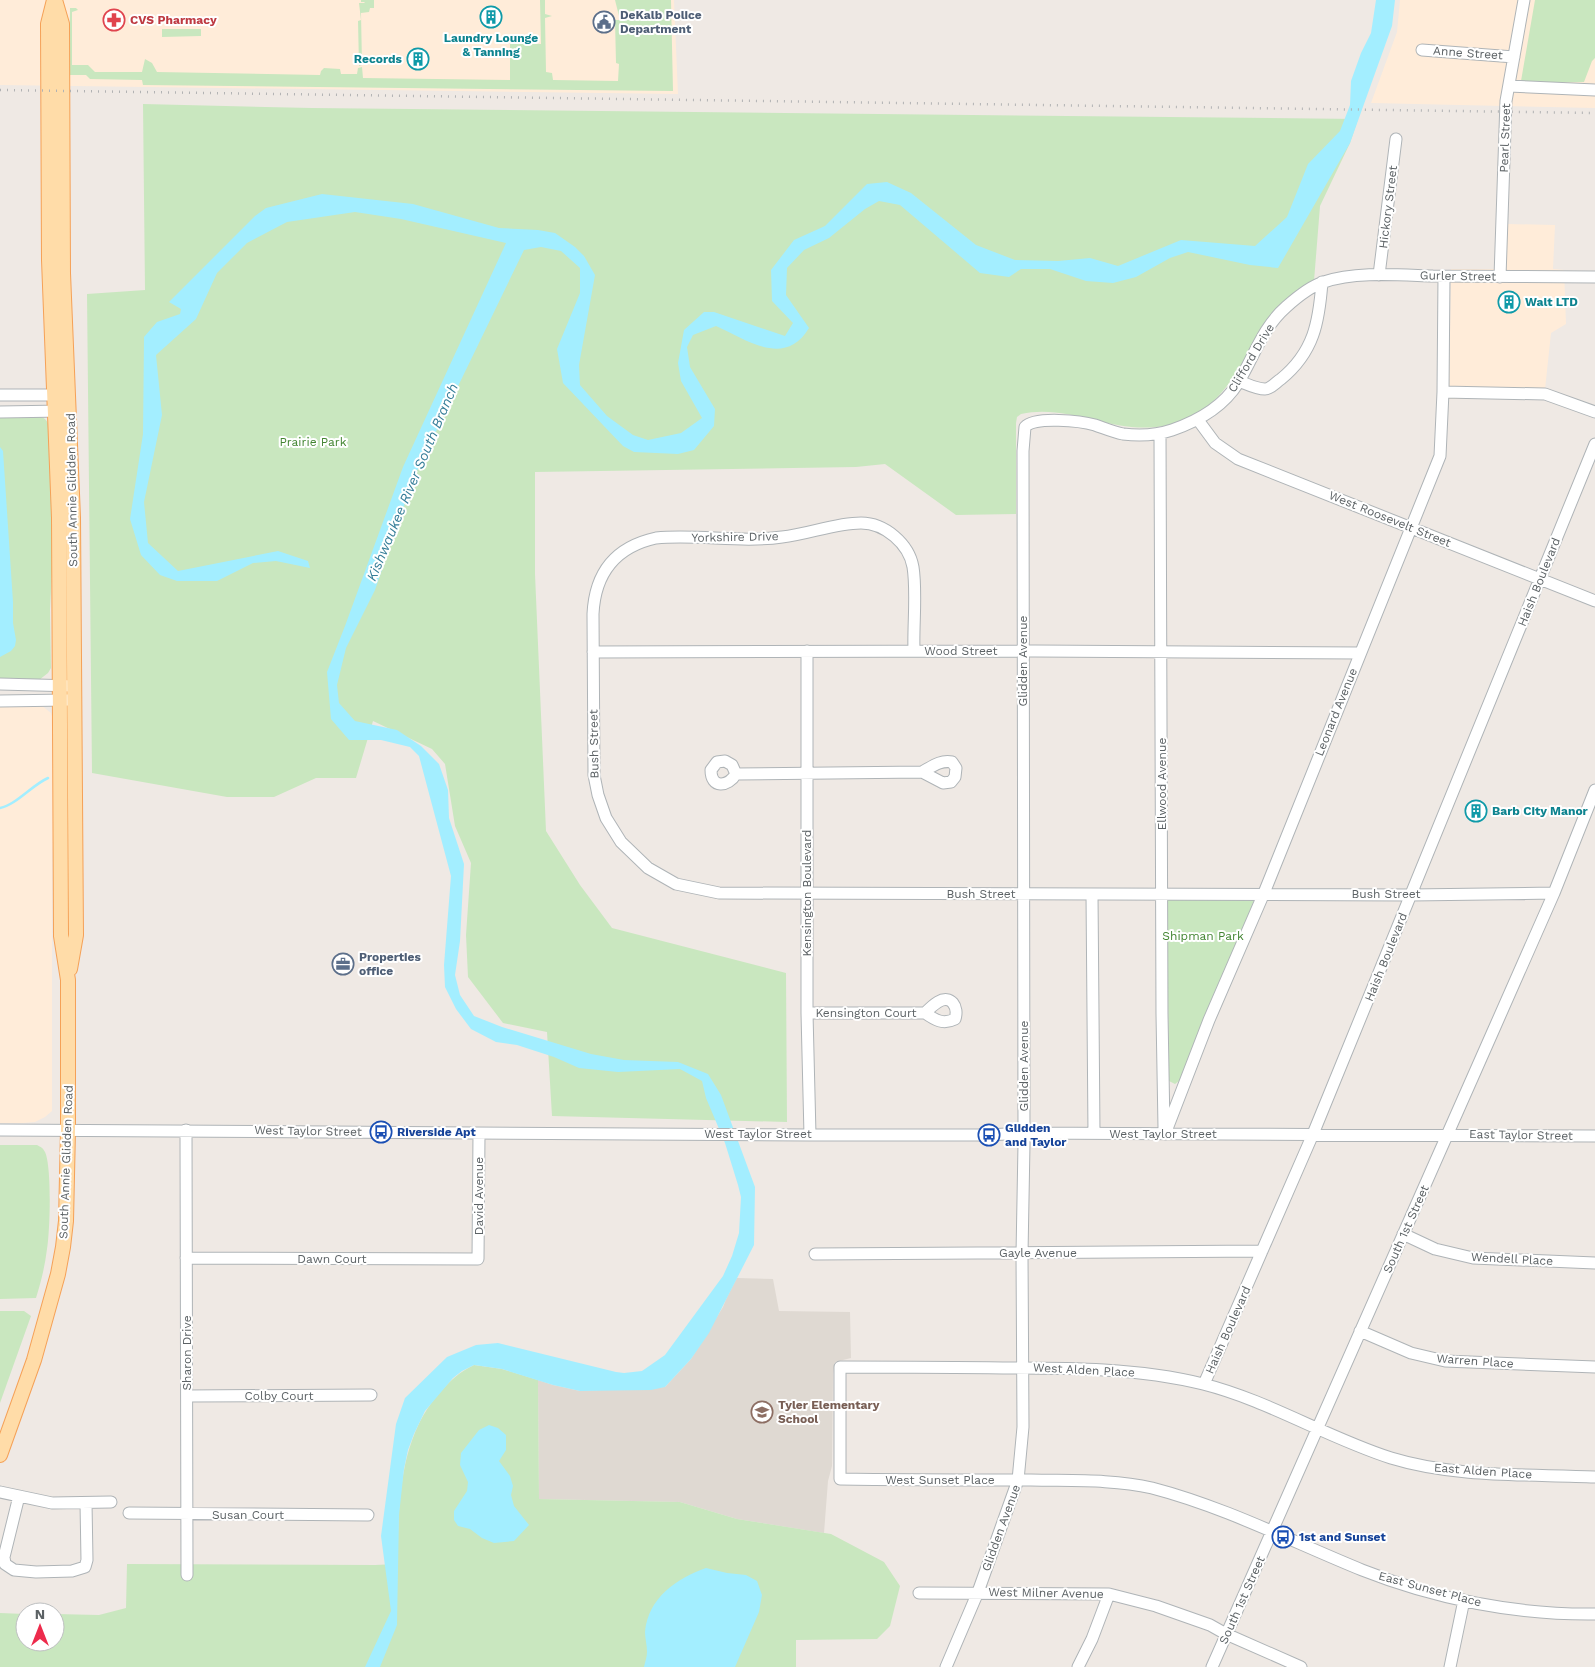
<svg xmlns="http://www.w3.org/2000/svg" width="1595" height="1667" font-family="'Work Sans',sans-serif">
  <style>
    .commercial { fill: #ffecd9 }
    .education { fill: #dfd9d2 }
    .green { fill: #c9e7bf }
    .water { fill: #a3eeff }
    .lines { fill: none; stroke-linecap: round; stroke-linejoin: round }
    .stream { stroke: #a3eeff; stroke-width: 2.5 }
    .minor-casing { stroke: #afb4b7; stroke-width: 13 }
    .major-casing { stroke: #f5a157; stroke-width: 16 }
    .minor { stroke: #fff; stroke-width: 11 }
    .major { stroke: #ffdca8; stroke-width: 14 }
    .rail { stroke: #b1b2b3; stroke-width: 2.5; stroke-dasharray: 1 6; stroke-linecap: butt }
    .labels { text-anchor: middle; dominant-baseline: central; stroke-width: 4; stroke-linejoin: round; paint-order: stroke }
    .service-label { font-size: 12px; font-weight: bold; fill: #4e5e75; stroke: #fff; text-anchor: start }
    .health-label { font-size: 12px; font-weight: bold; fill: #be3a42; stroke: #fff; text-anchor: start }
    .culture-label { font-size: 12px; font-weight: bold; fill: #0d838f; stroke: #fff; text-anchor: start }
    .street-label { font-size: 12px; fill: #5c6265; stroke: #fff }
    .park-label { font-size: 12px; fill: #438532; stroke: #fff }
    .transit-label { font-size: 12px; font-weight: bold; fill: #164399; stroke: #fff; text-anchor: start }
    .education-label { font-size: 12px; font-weight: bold; fill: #785e54; stroke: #fff; text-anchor: start }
    .water-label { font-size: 14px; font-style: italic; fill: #367e99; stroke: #fff }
  </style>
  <rect width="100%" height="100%" fill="#efe9e4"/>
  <!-- commercial -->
  <path class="commercial" d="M0,0H674L678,94L0,85Z
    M1400,0H1595V108L1371,103L1397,32Z
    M1507,224L1555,225L1553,269L1564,270L1566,324L1551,333L1544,399H1449L1451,269H1506Z
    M0,704L41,705L51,713L55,727L56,760L52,863V1111L45,1117L35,1122L23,1123H0Z"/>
  <!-- education -->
  <path class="education" d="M737,1278L773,1279L779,1311L850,1312L851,1358L835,1362L833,1374L832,1466L828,1481L824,1533L737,1519L680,1502L539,1499L538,1380L553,1385L580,1391L665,1387L691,1359L723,1307L727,1297Z"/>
  <!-- green -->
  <path class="green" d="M361,0H374V8H370L369,12L361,13L362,65L359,66L358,21L361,20L359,3H364L365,2H361Z
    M540,0H545V14L552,16L545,18L546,72L552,73L553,80L618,81L619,64L616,63L615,20H620L615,0H671L673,91L143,85L142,80L90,79L86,75H69L70,8H76L78,10L72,12V65H88L95,72H142L145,59L152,63L157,72L320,75L321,71L324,68L340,69L341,74H357L358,68L362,67L363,78L510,80V44H541Z
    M1535,0H1595V58L1592,61L1584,82L1526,83L1521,81Z
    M162,29H201V36L162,37Z
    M143,104L312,108L1358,119L1350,143L1320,206L1314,281C1298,290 1284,299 1272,313C1264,323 1259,335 1252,346C1231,384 1210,418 1163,426C1114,435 1069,403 1021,414L1017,417L1016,423V514L956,515L885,464L856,467L535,472V574L546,831L580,885L612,928L786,973L787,1122L552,1116L547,1032L503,1023L468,977L466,935L471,863L455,826L445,764L432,749L373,721L356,778H316L274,797H227L92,773L87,294L145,290Z
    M0,416C10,416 39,413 45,419C50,424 50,433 52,439L53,549L50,610L51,668L48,673L39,680L0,681Z
    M1255,898L1183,1078L1175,1084L1169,1081L1167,899Z
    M0,1145H37C41,1147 43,1148 45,1152C52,1167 50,1231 47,1249C45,1266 41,1282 36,1298L0,1299Z
    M0,1311H24L31,1316L0,1403Z
    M474,1365L502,1369L538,1380L539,1499L680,1502L737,1519L831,1534L884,1562L900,1586L890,1626L877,1639L796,1640V1667H0V1613L25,1614V1642H55V1614L99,1615L126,1608L127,1564L375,1565L397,1564C399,1504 398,1441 439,1393C450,1381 459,1372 474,1365Z"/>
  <!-- water -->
  <path class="water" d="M1376,0H1395L1392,26L1350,143L1278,268L1250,265L1188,252L1170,258L1136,277L1113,283L1086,281L1050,269H1021L1009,277L980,273L900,205L879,201L865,209L829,238L804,250L787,268L786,295L809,328C785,368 747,340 716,326L693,335L687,347L690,367L715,409L714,426L694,450L678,454L634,452L623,446L563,383L557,349L580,293V268L561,251L541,247L524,250L414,477L375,590L346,648L337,685L339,703L355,721L397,730L421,746L439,764L448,790L449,818L464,864L460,941L455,975L460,995L474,1016L502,1027L591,1054L624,1060L678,1062L708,1074L721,1095L755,1187L754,1245L709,1333L691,1359L665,1387L651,1390L580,1391L553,1385L502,1369L474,1365L462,1371L453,1378L425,1411L414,1434L408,1450L404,1469L399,1515L397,1625L380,1667H365L391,1611L381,1536L396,1424L405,1398L447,1357L476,1345L498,1343L616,1372L624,1373L642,1371L665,1355L723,1276L732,1256L739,1233L741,1197L738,1185L725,1143L706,1098L702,1081L680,1069L618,1072L579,1068L554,1057L517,1045L496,1042L471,1029L456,1009L445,987L444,965L451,876L419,756L410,747L381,740H349L331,719L327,672L345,626L403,467L506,243L401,219L355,212L287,222L247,243L217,273L196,319L156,355L162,415L144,502L148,543L178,571L278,551L308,561L310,568L276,561L253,563L217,581H177L160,575L141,555L130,519L143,434L144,337L157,322L180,314L181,309L169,302L255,216L266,208L322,194L413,204L499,228L538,230L555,233L575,247L584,256L595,275L579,365L580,385L607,416L633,435L648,440L681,433L702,418L681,381L678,363L684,330L704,312H714L785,336L793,323L772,301L771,270L794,240L825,226L867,184L887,182L911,193L976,245L1015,260L1058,261L1090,258L1118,266L1181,240L1255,246L1287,217L1308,164L1340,131L1350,105L1351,81L1361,53L1371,33Z
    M0,447L3,451L13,602V623L16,640L15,646L11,651L0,657Z
    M489,1425L498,1428L506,1435V1450L499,1461L510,1476L513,1486L511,1495L514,1506L529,1525L514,1541L494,1543L482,1538L470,1529L458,1526L454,1520V1511L467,1491L468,1482L460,1465L461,1453L479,1430Z
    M706,1568L727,1573L746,1575L757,1581L762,1595L759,1612L735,1667H644C645,1662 647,1657 647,1652C647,1645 645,1638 645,1632C648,1598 677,1578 706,1568Z"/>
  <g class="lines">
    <!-- stream -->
    <path class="stream" d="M0,808C16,805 32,785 48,778"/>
    <!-- minor casing -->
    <g class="minor-casing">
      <path id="minor" d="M1422,50L1514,57
        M1509,86L1595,90
        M1379,275L1396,139
        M1500,277L1506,101L1524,0
        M1239,381C1247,384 1256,389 1265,389C1271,389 1276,382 1281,379C1314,352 1319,322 1322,282
        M1443,392L1545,394L1595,412
        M0,395H61
        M0,412L63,411
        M1198,420L1215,443L1238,459L1595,601
        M1160,433L1162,1014L1164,1128
        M807,651V1013L810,1135
        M914,651C913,625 917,592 913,567C909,544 885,523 861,523C835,523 809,534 782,537C741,543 698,534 656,538C615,547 595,573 593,614L594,775L598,795L606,818L621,842L648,868L676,884L719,893L1411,895L1554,893
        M593,652L1035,651L1360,653
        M0,684L74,686
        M0,701L68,700
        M736,774C728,787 711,789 711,770L717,762L725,761L732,765L736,774L922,772L943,783L951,782L955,777L956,768L952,762C940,760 933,766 922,772
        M1092,894L1094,1133
        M807,1013H925C935,1020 943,1025 955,1019C959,1007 951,994 938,1002C933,1005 929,1009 925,1013
        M0,1130L810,1135H989L1024,1133L1595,1136
        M186,1130L187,1575
        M1165,1134L1209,1020L1264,893L1440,456L1443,392L1444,276
        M1403,1234L1435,1249L1473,1258L1595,1263
        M815,1254L1262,1251
        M186,1258L478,1259L479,1134
        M1360,1331L1411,1353L1445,1361L1595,1367
        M1204,1384L1313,1134L1595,444
        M187,1396L371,1395
        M1595,1477C1528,1474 1456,1478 1391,1458C1328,1438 1267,1400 1203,1384C1138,1368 1070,1368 1003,1368C949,1367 894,1367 840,1367V1479C904,1480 967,1480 1031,1480C1071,1481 1113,1479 1152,1488C1225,1507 1293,1542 1362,1570C1435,1599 1517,1615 1595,1614
        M0,1492L52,1503L111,1502
        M19,1496L4,1557L5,1564L14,1570L36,1572L72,1571L85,1567L87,1560L86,1503
        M129,1513L368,1515
        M919,1593L1109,1594L1156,1606L1210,1625L1226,1634L1301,1667
        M946,1667L978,1592L1018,1480L1023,1427L1022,1254L1024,1144L1023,451L1025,427C1035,416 1081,421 1095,425C1104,428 1113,432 1123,434C1139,436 1157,435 1172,430C1198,421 1223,407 1238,383C1254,357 1262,328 1286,307C1296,298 1311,286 1324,282C1355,271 1400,275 1433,276C1487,276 1541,277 1595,277
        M1078,1667L1092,1639L1109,1594
        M1212,1667L1494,1029L1554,893L1595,790
        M1450,1667L1464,1600"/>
    </g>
    <!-- major casing -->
    <g class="major-casing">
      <path id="major" d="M55,0L62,24L63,273L73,518L76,935L70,969
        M0,1455L34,1360L58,1274L63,1247L66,1221L68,1130V980L61,936L59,518L49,260L48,24L54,0"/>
    </g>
    <!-- minor -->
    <use href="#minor" class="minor"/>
    <!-- major -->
    <use href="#major" class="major"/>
    <!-- rail -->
    <path class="rail" d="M0,90L1595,113"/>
  </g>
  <!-- icons -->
  <defs>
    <g id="building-ring" transform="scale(1.125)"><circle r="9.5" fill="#fff" stroke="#0f9aa8" stroke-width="1.5"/><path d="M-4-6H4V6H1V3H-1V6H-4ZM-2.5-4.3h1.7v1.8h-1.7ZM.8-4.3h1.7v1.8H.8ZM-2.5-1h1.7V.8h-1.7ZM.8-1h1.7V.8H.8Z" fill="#0f9aa8"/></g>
    <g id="pharmacy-ring" transform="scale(1.125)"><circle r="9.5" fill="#fff" stroke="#e0444e" stroke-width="1.5"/><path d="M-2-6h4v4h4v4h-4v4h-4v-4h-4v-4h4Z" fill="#e0444e"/></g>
    <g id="civic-ring" transform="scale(1.125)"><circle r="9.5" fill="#fff" stroke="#5c6f8a" stroke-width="1.5"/><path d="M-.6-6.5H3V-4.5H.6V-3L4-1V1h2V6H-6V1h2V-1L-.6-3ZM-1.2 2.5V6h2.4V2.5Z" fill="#5c6f8a"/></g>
    <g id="office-ring" transform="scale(1.125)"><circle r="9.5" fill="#fff" stroke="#5c6f8a" stroke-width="1.5"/><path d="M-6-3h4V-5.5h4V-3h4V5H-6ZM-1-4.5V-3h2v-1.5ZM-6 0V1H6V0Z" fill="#5c6f8a"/></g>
    <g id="bus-ring" transform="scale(1.125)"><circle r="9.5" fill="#fff" stroke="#1a4fb4" stroke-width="1.5"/><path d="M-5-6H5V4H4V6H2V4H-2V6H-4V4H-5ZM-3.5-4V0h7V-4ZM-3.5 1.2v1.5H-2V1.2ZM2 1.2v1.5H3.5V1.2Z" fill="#1a4fb4"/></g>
    <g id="school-ring" transform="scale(1.125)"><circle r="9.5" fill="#fff" stroke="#8d6e63" stroke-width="1.5"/><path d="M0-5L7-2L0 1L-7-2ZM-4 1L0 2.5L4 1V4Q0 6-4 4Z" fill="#8d6e63"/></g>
  </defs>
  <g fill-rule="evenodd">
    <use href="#building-ring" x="491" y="17"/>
    <use href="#pharmacy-ring" x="114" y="20"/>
    <use href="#civic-ring" x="604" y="22"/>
    <use href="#building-ring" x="418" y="59"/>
    <use href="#building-ring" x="1509" y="302"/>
    <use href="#building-ring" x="1476" y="811"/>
    <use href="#office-ring" x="343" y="964"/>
    <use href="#bus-ring" x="381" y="1132"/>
    <use href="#bus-ring" x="989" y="1135"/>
    <use href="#school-ring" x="762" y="1412"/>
    <use href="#bus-ring" x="1283" y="1537"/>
  </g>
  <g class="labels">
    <!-- service labels -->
    <g class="service-label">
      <text x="620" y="15">DeKalb Police<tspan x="620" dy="14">Department</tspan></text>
      <text x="359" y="957">Properties<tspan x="359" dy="14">office</tspan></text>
    </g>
    <!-- health labels -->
    <g class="health-label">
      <text x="130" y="20">CVS Pharmacy</text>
    </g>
    <!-- culture labels -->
    <g class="culture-label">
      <text x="491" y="38" text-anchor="middle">Laundry Lounge<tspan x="491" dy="14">&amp; Tanning</tspan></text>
      <text x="402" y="59" text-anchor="end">Records</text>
      <text x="1525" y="302">Walt LTD</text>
      <text x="1492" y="811">Barb City Manor</text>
    </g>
    <!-- street labels -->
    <g class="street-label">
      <text transform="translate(1468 53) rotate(4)">Anne Street</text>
      <text transform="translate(1505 138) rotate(-88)">Pearl Street</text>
      <text transform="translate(1388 207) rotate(-83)">Hickory Street</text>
      <text transform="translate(1458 276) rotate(1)">Gurler Street</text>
      <text transform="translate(1251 358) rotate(-59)">Clifford Drive</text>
      <text transform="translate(72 490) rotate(-91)">South Annie Glidden Road</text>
      <text transform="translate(1390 519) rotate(22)">West Roosevelt Street</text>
      <text transform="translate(735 537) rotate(-1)">Yorkshire Drive</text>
      <text transform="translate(1539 582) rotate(-68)">Haish Boulevard</text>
      <text x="961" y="651">Wood Street</text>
      <text transform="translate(1023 661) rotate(-90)">Glidden Avenue</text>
      <text transform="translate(1336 712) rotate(-68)">Leonard Avenue</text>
      <text transform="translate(594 744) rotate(-91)">Bush Street</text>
      <text transform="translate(1162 784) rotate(-90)">Ellwood Avenue</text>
      <text transform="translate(807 893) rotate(-90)">Kensington Boulevard</text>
      <text x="981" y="894">Bush Street</text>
      <text x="1386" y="894">Bush Street</text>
      <text transform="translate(1386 957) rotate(-68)">Haish Boulevard</text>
      <text x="866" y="1013">Kensington Court</text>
      <text transform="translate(1024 1066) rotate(-90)">Glidden Avenue</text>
      <text transform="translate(308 1131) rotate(1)">West Taylor Street</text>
      <text x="758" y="1134">West Taylor Street</text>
      <text x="1163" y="1134">West Taylor Street</text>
      <text transform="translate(1521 1135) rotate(1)">East Taylor Street</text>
      <text transform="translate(66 1162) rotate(-88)">South Annie Glidden Road</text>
      <text transform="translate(479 1196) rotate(-90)">David Avenue</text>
      <text transform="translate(1406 1229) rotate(-66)">South 1st Street</text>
      <text x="1038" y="1253">Gayle Avenue</text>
      <text x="332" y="1259">Dawn Court</text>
      <text transform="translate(1512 1259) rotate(3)">Wendell Place</text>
      <text transform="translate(1228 1330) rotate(-66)">Haish Boulevard</text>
      <text transform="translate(187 1353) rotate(-90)">Sharon Drive</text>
      <text transform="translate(1475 1361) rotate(4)">Warren Place</text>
      <text transform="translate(1084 1370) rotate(3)">West Alden Place</text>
      <text x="279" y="1396">Colby Court</text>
      <text transform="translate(1483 1471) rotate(4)">East Alden Place</text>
      <text x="940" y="1480">West Sunset Place</text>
      <text x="248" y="1515">Susan Court</text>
      <text transform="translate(1001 1528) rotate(-70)">Glidden Avenue</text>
      <text transform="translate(1430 1589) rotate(15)">East Sunset Place</text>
      <text transform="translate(1046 1593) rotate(1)">West Milner Avenue</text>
      <text transform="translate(1242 1600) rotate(-66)">South 1st Street</text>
    </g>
    <!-- park labels -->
    <g class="park-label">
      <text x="313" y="442">Prairie Park</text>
      <text x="1203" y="936">Shipman Park</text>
    </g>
    <!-- transit labels -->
    <g class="transit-label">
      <text x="1005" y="1128">Glidden<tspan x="1005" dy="14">and Taylor</tspan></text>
      <text x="397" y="1132">Riverside Apt</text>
      <text x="1299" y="1537">1st and Sunset</text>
    </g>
    <!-- education labels -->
    <g class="education-label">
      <text x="778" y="1405">Tyler Elementary<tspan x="778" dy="14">School</tspan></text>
    </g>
    <!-- water labels -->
    <g class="water-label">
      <text transform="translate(412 482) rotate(-67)">Kishwaukee River South Branch</text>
    </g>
  </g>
  <!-- north arrow -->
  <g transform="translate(40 1627)"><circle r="24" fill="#ffffff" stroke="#bec0c1"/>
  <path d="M0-4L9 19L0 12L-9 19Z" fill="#ed2b4c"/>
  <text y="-8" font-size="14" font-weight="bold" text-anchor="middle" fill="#5c6265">N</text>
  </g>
</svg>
